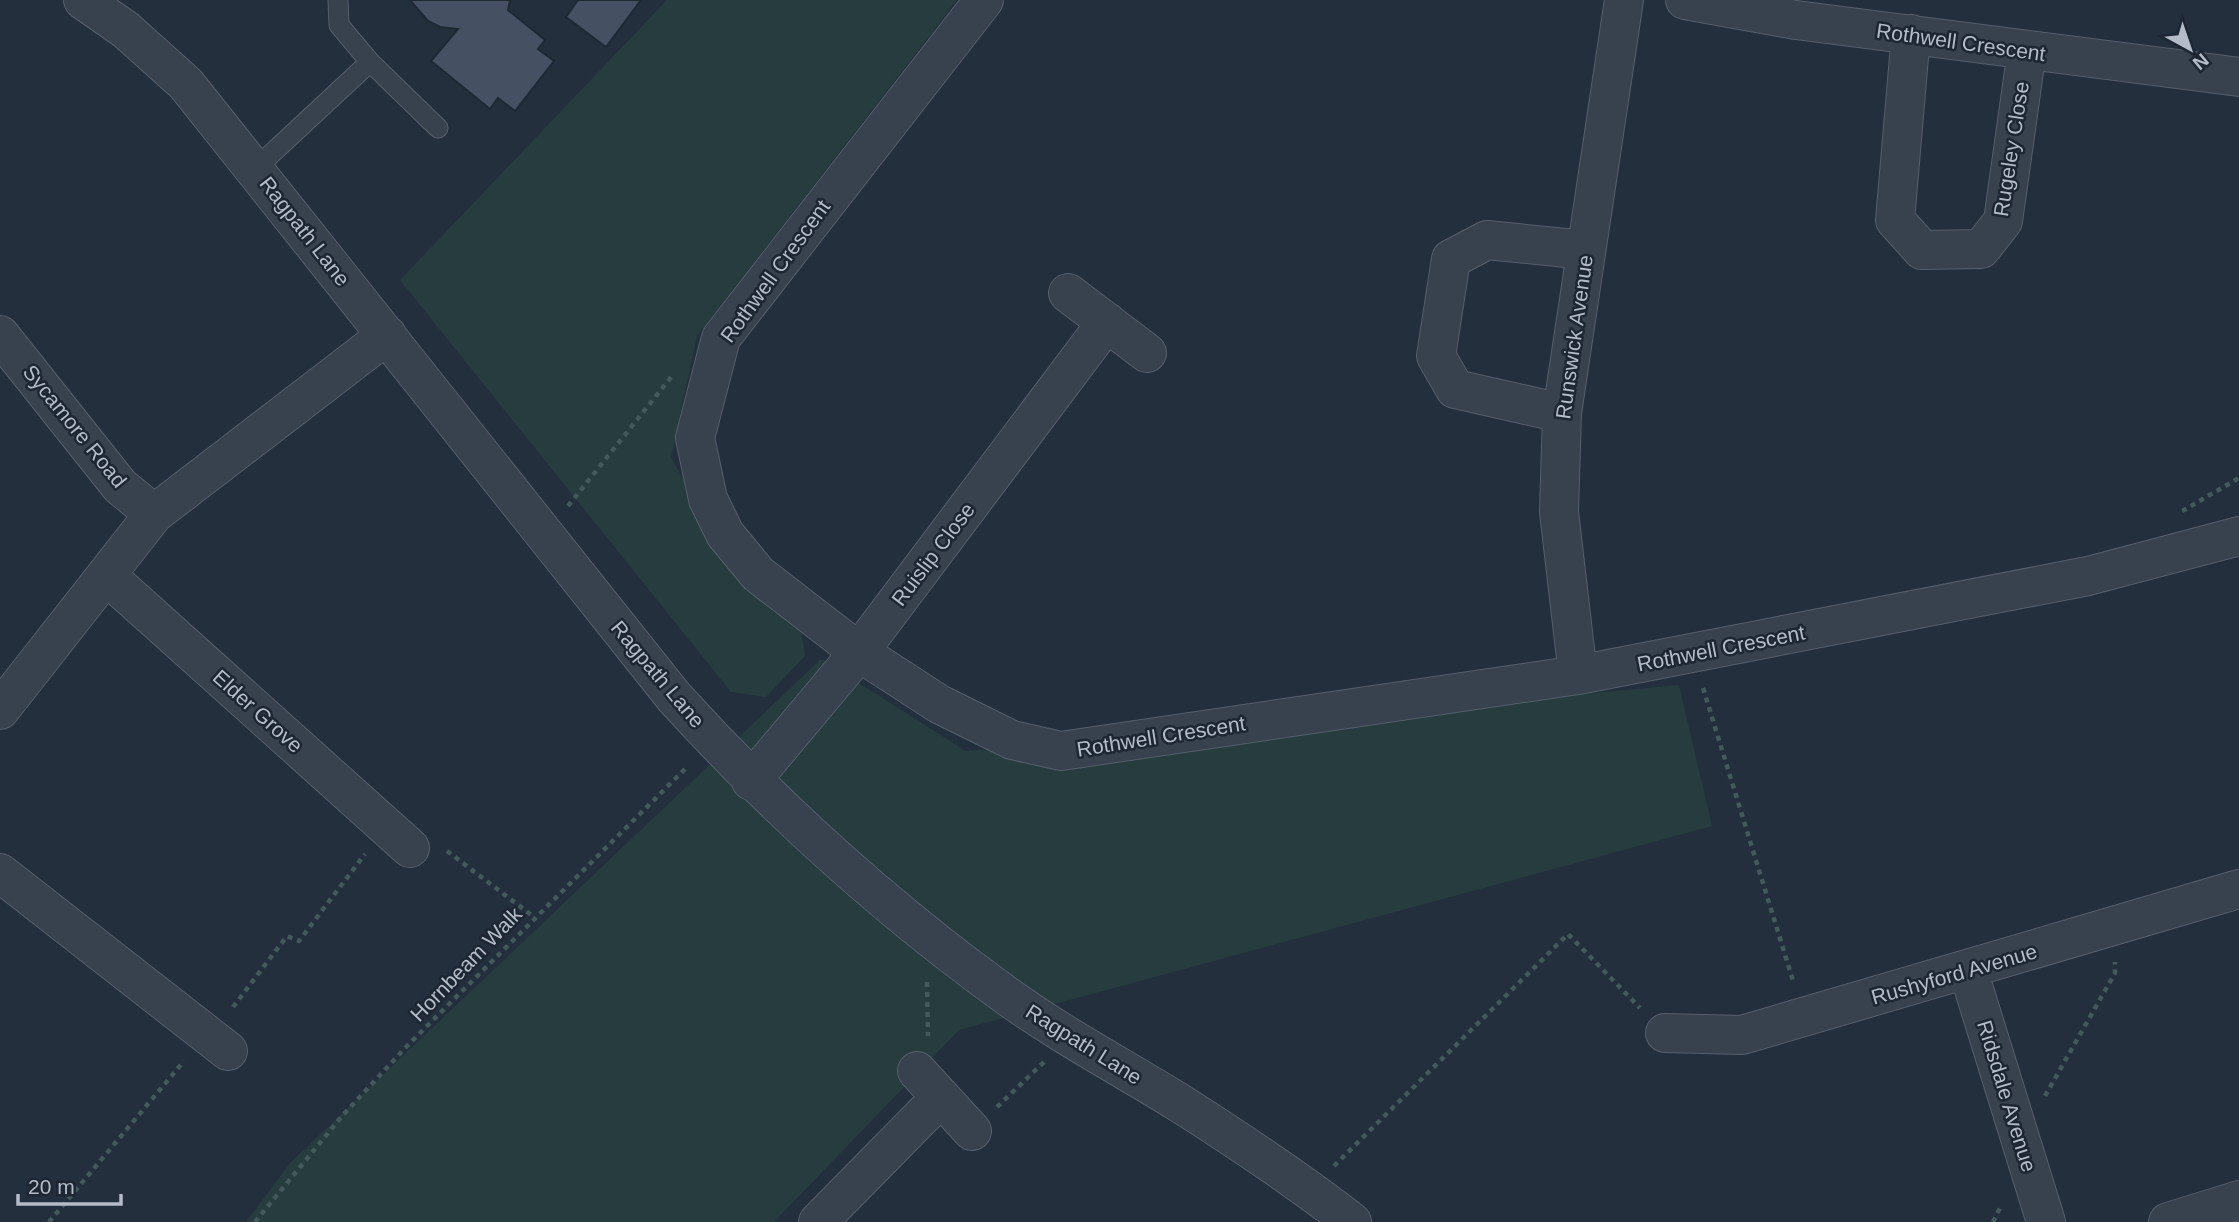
<svg xmlns="http://www.w3.org/2000/svg" width="2239" height="1222" font-family="Arial,sans-serif">
  <style>
    .green { fill: #263c3f }
    .building { fill: #455162; stroke: #1f2835; stroke-width: 2 }
    .lines { fill: none; stroke-linecap: round; stroke-linejoin: round }
    .lane-casing { stroke: #565f6c; stroke-width: 21 }
    .street-casing { stroke: #565f6c; stroke-width: 40 }
    .path { stroke: #44595c; stroke-width: 4.5; stroke-dasharray: 5 5; stroke-linecap: butt }
    .lane { stroke: #38414e; stroke-width: 19 }
    .street { stroke: #38414e; stroke-width: 38 }
    .labels { text-anchor: middle; dominant-baseline: central; stroke-width: 5; stroke-linejoin: round; paint-order: stroke }
    .street-label { font-size: 21px; fill: #b4bcc9; stroke: #1d2633 }
  </style>
  <rect width="100%" height="100%" fill="#242f3e"/>
  <!-- green -->
  <path class="green" d="M667,0H957L697,336L671,457L727,561L798,610L805,656L766,697L731,692L400,280Z
    M821,659L966,751L1679,685L1712,826L959,1030L774,1222H246L291,1162Z"/>
  <!-- building -->
  <path class="building" d="M410,0H510L508,10L545,40L538,49L554,61L515,111L498,98L490,109L431,61L458,29L440,27L428,21Z
    M578,0H641L606,47L566,17Z"/>
  <g class="lines">
    <!-- lane casing -->
    <g class="lane-casing">
      <path id="lane" d="M338,0L339,25L370,62L438,128
        M256,168L370,62"/>
    </g>
    <!-- street casing -->
    <g class="street-casing">
      <path id="street" d="M83,0L126,30L186,84L674,697C774,807 883,906 1003,993C1059,1034 1120,1066 1178,1102C1238,1140 1296,1179 1352,1222
        M984,0L721,338L695,438L708,499L725,534L758,574L859,652L939,704L1012,740L1061,751L1578,675L2088,576L2239,536
        M1685,0L1796,20L2239,77
        M1911,34L1895,220L1922,250L1981,249L2003,221L2027,50
        M1068,293L1147,353
        M0,335L120,486L154,514
        M1562,413L1455,389L1436,356L1451,259L1487,240L1586,250
        M106,575L410,848
        M1578,675L1559,512L1562,413L1624,0
        M0,710L154,514L387,335
        M751,781L859,652L1107,322
        M0,873L228,1051
        M1968,970L2046,1222
        M1665,1033L1742,1035L2239,889
        M917,1071L972,1131
        M818,1222L941,1097
        M2168,1222L2239,1200"/>
    </g>
    <!-- path -->
    <path class="path" d="M568,506L672,376
      M2185,512L2184,510L2239,478
      M1703,688L1794,984
      M447,851L534,917
      M927,982L928,1036
      M233,1007L287,936L299,941L365,854
      M2045,1096L2115,973V962
      M997,1107L1044,1062
      M1334,1166L1568,934L1640,1008
      M49,1222L184,1061
      M255,1222L342,1116L408,1045L688,766
      M1993,1222L2002,1204"/>
    <!-- lane -->
    <use href="#lane" class="lane"/>
    <!-- street -->
    <use href="#street" class="street"/>
  </g>
  <g class="labels">
    <!-- street labels -->
    <g class="street-label">
      <text transform="translate(1961 42) rotate(8)">Rothwell Crescent</text>
      <text transform="translate(2011 149) rotate(-81)">Rugeley Close</text>
      <text transform="translate(305 231) rotate(52)">Ragpath Lane</text>
      <text transform="translate(775 271) rotate(-54)">Rothwell Crescent</text>
      <text transform="translate(1574 337) rotate(-82)">Runswick Avenue</text>
      <text transform="translate(75 426) rotate(51)">Sycamore Road</text>
      <text transform="translate(933 554) rotate(-53)">Ruislip Close</text>
      <text transform="translate(1721 648) rotate(-11)">Rothwell Crescent</text>
      <text transform="translate(658 674) rotate(50)">Ragpath Lane</text>
      <text transform="translate(258 711) rotate(42)">Elder Grove</text>
      <text transform="translate(1161 736) rotate(-9)">Rothwell Crescent</text>
      <text transform="translate(466 964) rotate(-46)">Hornbeam Walk</text>
      <text transform="translate(1954 974) rotate(-16)">Rushyford Avenue</text>
      <text transform="translate(1084 1044) rotate(32)">Ragpath Lane</text>
      <text transform="translate(2007 1096) rotate(73)">Ridsdale Avenue</text>
    </g>
  </g>
  <!-- north arrow -->
  <g transform="translate(2190 49) rotate(140)" stroke="#1d2633" stroke-width="5" paint-order="stroke">
  <path d="M0-5L12 26L0 18L-12 26Z" fill="#b4bcc9"/>
  <text y="-10" font-size="19" font-weight="bold" text-anchor="middle" fill="#b4bcc9">N</text>
  </g>
  <!-- scale -->
  <path d="M18 1194v10h103v-10" fill="none" stroke="#b4bcc9" stroke-width="3.5"/>
  <text x="28" y="1194" font-size="21" fill="#b4bcc9" stroke="#1d2633" stroke-width="5" paint-order="stroke">20 m</text>
</svg>
